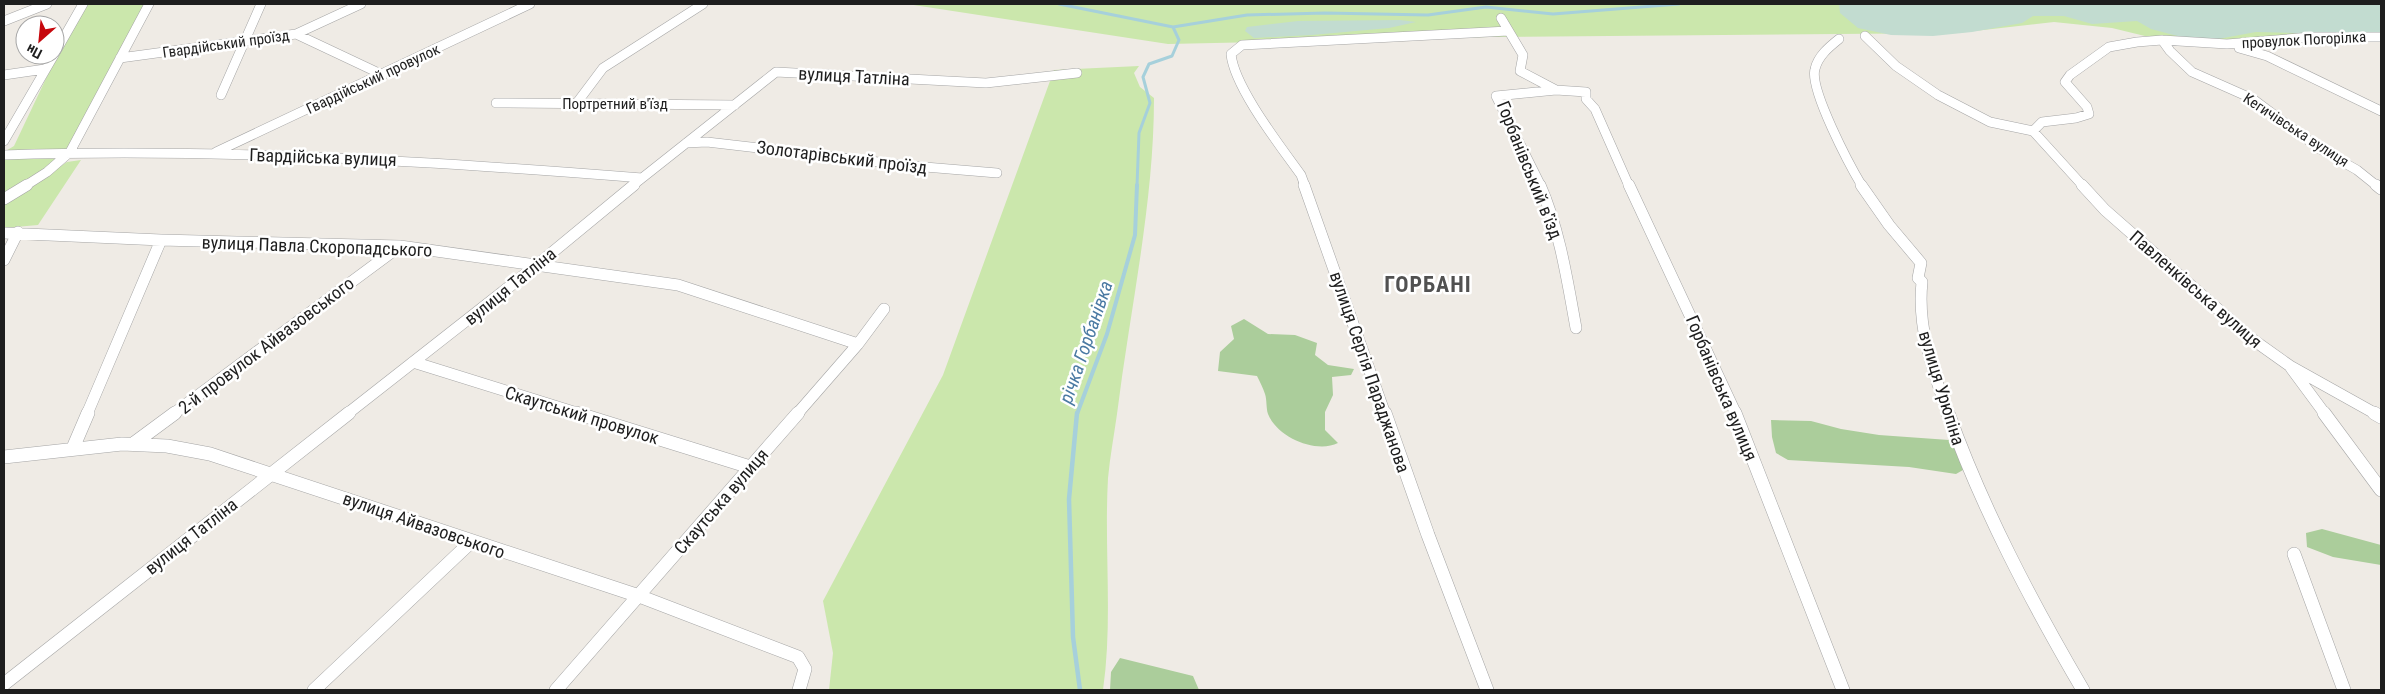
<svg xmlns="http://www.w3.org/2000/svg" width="2385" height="694" font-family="'Roboto Condensed',sans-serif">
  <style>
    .grass { fill: #cbe7ac }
    .forest { fill: #abcd9b }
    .wetland { fill: #c2dcd0 }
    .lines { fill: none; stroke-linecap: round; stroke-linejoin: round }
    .stream-far2 { stroke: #a6d0db; stroke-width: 3 }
    .stream-far1 { stroke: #a6d0db; stroke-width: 4 }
    .stream { stroke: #a6d0db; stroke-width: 4.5 }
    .street-far2-casing { stroke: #a5a5a5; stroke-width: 10 }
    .street-far1-casing { stroke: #a5a5a5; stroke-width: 12 }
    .street-casing { stroke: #a5a5a5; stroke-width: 14 }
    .street-far2 { stroke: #fff; stroke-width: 9 }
    .street-far1 { stroke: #fff; stroke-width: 11 }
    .street { stroke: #fff; stroke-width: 13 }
    .labels { text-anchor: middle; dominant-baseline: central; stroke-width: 5; stroke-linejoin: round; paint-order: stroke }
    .far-street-label { font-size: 15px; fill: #1e1e1e; stroke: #fff }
    .street-label { font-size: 18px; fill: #1e1e1e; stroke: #fff }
    .water-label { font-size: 19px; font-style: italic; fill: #4b7aa3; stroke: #fff }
    .district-label { font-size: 22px; font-weight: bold; letter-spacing: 1px; fill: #515151; stroke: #fff }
  </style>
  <rect width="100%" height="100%" fill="#efebe5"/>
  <!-- grass -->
  <path class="grass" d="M88,4H146L66,153L43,171L4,195V152L14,146L51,68Z
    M907,4H2381V33L2209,41L2149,37L2112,28L2054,22L1957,33L1489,37L1168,44Z
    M1139,66L1134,73L1140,87L1154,98C1154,204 1130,309 1117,414C1114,435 1110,457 1108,478C1104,549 1113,620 1103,690H829L833,653L823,601L943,375L1054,70Z
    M81,160L38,225L4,228V203L67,162Z"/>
  <!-- forest -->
  <path class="forest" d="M1244,319L1268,334L1295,335L1317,343L1315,355L1328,365L1354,369L1351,375L1332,377L1333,395L1325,412V430L1338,443C1316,454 1277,437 1268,414C1266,408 1267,400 1265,394C1263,388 1260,382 1257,376L1218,371L1220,352L1234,339L1231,326Z
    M1771,420L1811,421L1841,429L1879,435L1949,440L1956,451L1963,470L1956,474L1909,467L1788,460L1776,453L1772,437Z
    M2322,529L2381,545V565L2333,557L2307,547L2306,533Z
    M1120,658L1193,676L1199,690H1201H1110L1111,672Z"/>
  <!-- wetland -->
  <path class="wetland" d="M1839,4H2381V35L2256,32L2218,39L2185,38L2151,29L2137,21L2092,24L2064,16H2033L2022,23L1972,32L1933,36L1891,35L1858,28L1840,13Z
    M1400,20L1416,22L1389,28L1312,35L1254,38L1245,31L1247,27L1298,21Z"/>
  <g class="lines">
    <!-- stream-far2 -->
    <path class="stream-far2" d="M1059,4L1173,27L1247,15L1325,13L1428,15L1486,7L1553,14L1679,4
      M1137,186L1139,133L1150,103L1143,77L1149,64L1172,56L1179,40L1173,27"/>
    <!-- stream-far1 -->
    <path class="stream-far1" d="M1077,414L1107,334L1135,235L1137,185"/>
    <!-- stream -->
    <path class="stream" d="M1077,413L1069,499L1073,637L1080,690"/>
    <!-- street-far2 casing -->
    <g class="street-far2-casing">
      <path id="street-far2" d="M1501,18L1523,55L1520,71L1556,90
        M4,21L47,4
        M296,34L361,4
        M1865,36L1896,66L1938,95L1990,122L2033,131L2083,186
        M1839,39C1829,47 1818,56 1815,69C1809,89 1850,166 1862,186
        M2162,40L2170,51L2192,72L2253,99L2320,149L2357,170L2377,186
        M2239,48L2267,56L2381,111
        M55,53L83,4
        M120,58L296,34L383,75
        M4,75L45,69
        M221,95L261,4
        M496,103L735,105
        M576,104L603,68L703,4
        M2033,131L2042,122L2076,118L2089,114L2087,107L2065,82L2070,75L2109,47L2137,42L2162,40L2227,44L2311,37H2381
        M4,141L54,55
        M686,143L707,142L913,166L997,173
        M216,152L530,4
        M4,155C217,148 429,161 642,178
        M25,186L47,172L70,152L149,4
        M632,186L776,72L986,83L1077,73
        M1305,186L1301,175C1281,147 1234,87 1231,54L1242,45L1508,31
        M1541,186L1496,96L1556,90L1586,92V99L1595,109L1629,186"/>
    </g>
    <!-- street-far1 casing -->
    <g class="street-far1-casing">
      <path id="street-far1" d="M1304,185L1385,414
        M1540,185C1560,231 1567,279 1576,328
        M1629,185L1736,414
        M1861,185L1889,225L1921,263L1918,278L1922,282C1917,328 1933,371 1948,414
        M2082,185L2105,210L2252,339L2290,366L2376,414
        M2376,185L2381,189
        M4,199L27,185
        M4,233L161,240L400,246L678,285L858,344
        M4,260L18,232
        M413,362L580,414
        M2291,368L2325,414
        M87,414L161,240
        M173,414L400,246
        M347,414L537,265L634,185
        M797,414L858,344L884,309"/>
    </g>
    <!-- street casing -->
    <g class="street-casing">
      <path id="street" d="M576,413L750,467
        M1385,413L1428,535L1487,690
        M1735,413L1843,690
        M1948,413C1983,510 2031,601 2083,690
        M2324,413L2381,490
        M2374,413L2381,417
        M133,444L175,413
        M73,448L88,413
        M4,457L122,444L167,446L210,454L639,596L798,657L805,669L799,690
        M2294,554L2344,690
        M4,684L349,413
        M314,690L471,542
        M556,690L798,413"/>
    </g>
    <!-- street-far2 -->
    <use href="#street-far2" class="street-far2"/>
    <!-- street-far1 -->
    <use href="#street-far1" class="street-far1"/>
    <!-- street -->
    <use href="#street" class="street"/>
  </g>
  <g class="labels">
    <!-- far-street labels -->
    <g class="far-street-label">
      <text transform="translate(2304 40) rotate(-3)">провулок Погорілка</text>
      <text transform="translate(226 44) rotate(-8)">Гвардійський проїзд</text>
      <text transform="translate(373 79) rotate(-25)">Гвардійський провулок</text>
      <text x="615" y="104">Портретний в'їзд</text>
      <text transform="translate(2296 130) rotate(33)">Кегичівська вулиця</text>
    </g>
    <!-- street labels -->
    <g class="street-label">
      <text transform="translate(854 76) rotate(3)">вулиця Татліна</text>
      <text transform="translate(323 157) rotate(2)">Гвардійська вулиця</text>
      <text transform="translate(842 157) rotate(7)">Золотарівський проїзд</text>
      <text transform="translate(1530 170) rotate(68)">Горбанівський в'їзд</text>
      <text transform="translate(317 246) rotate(2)">вулиця Павла Скоропадського</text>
      <text transform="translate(510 286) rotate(-39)">вулиця Татліна</text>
      <text transform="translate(2196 289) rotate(41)">Павленківська вулиця</text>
      <text transform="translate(266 345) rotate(-37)">2-й провулок Айвазовського</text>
      <text transform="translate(1370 372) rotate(71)">вулиця Сергія Параджанова</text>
      <text transform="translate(1722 388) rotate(67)">Горбанівська вулиця</text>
      <text transform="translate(1942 388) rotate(73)">вулиця Урюпіна</text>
      <text transform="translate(582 415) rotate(17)">Скаутський провулок</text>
      <text transform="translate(721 501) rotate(-49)">Скаутська вулиця</text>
      <text transform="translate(424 525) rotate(19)">вулиця Айвазовського</text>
      <text transform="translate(191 536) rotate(-38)">вулиця Татліна</text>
    </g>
    <!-- water labels -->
    <g class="water-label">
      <text transform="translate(1086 342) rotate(-71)">річка Горбанівка</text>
    </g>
    <!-- district labels -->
    <g class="district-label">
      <text x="1428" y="284">ГОРБАНІ</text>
    </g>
  </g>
  <!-- border -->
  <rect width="2385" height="694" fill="none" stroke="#1e1e1e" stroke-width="10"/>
  <!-- north arrow -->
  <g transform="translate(40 40) rotate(207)"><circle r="24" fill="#ffffff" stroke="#a5a5a5"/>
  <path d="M0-4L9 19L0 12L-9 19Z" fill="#c6070c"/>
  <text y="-8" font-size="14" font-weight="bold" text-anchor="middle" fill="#1e1e1e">Пн</text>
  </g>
</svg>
